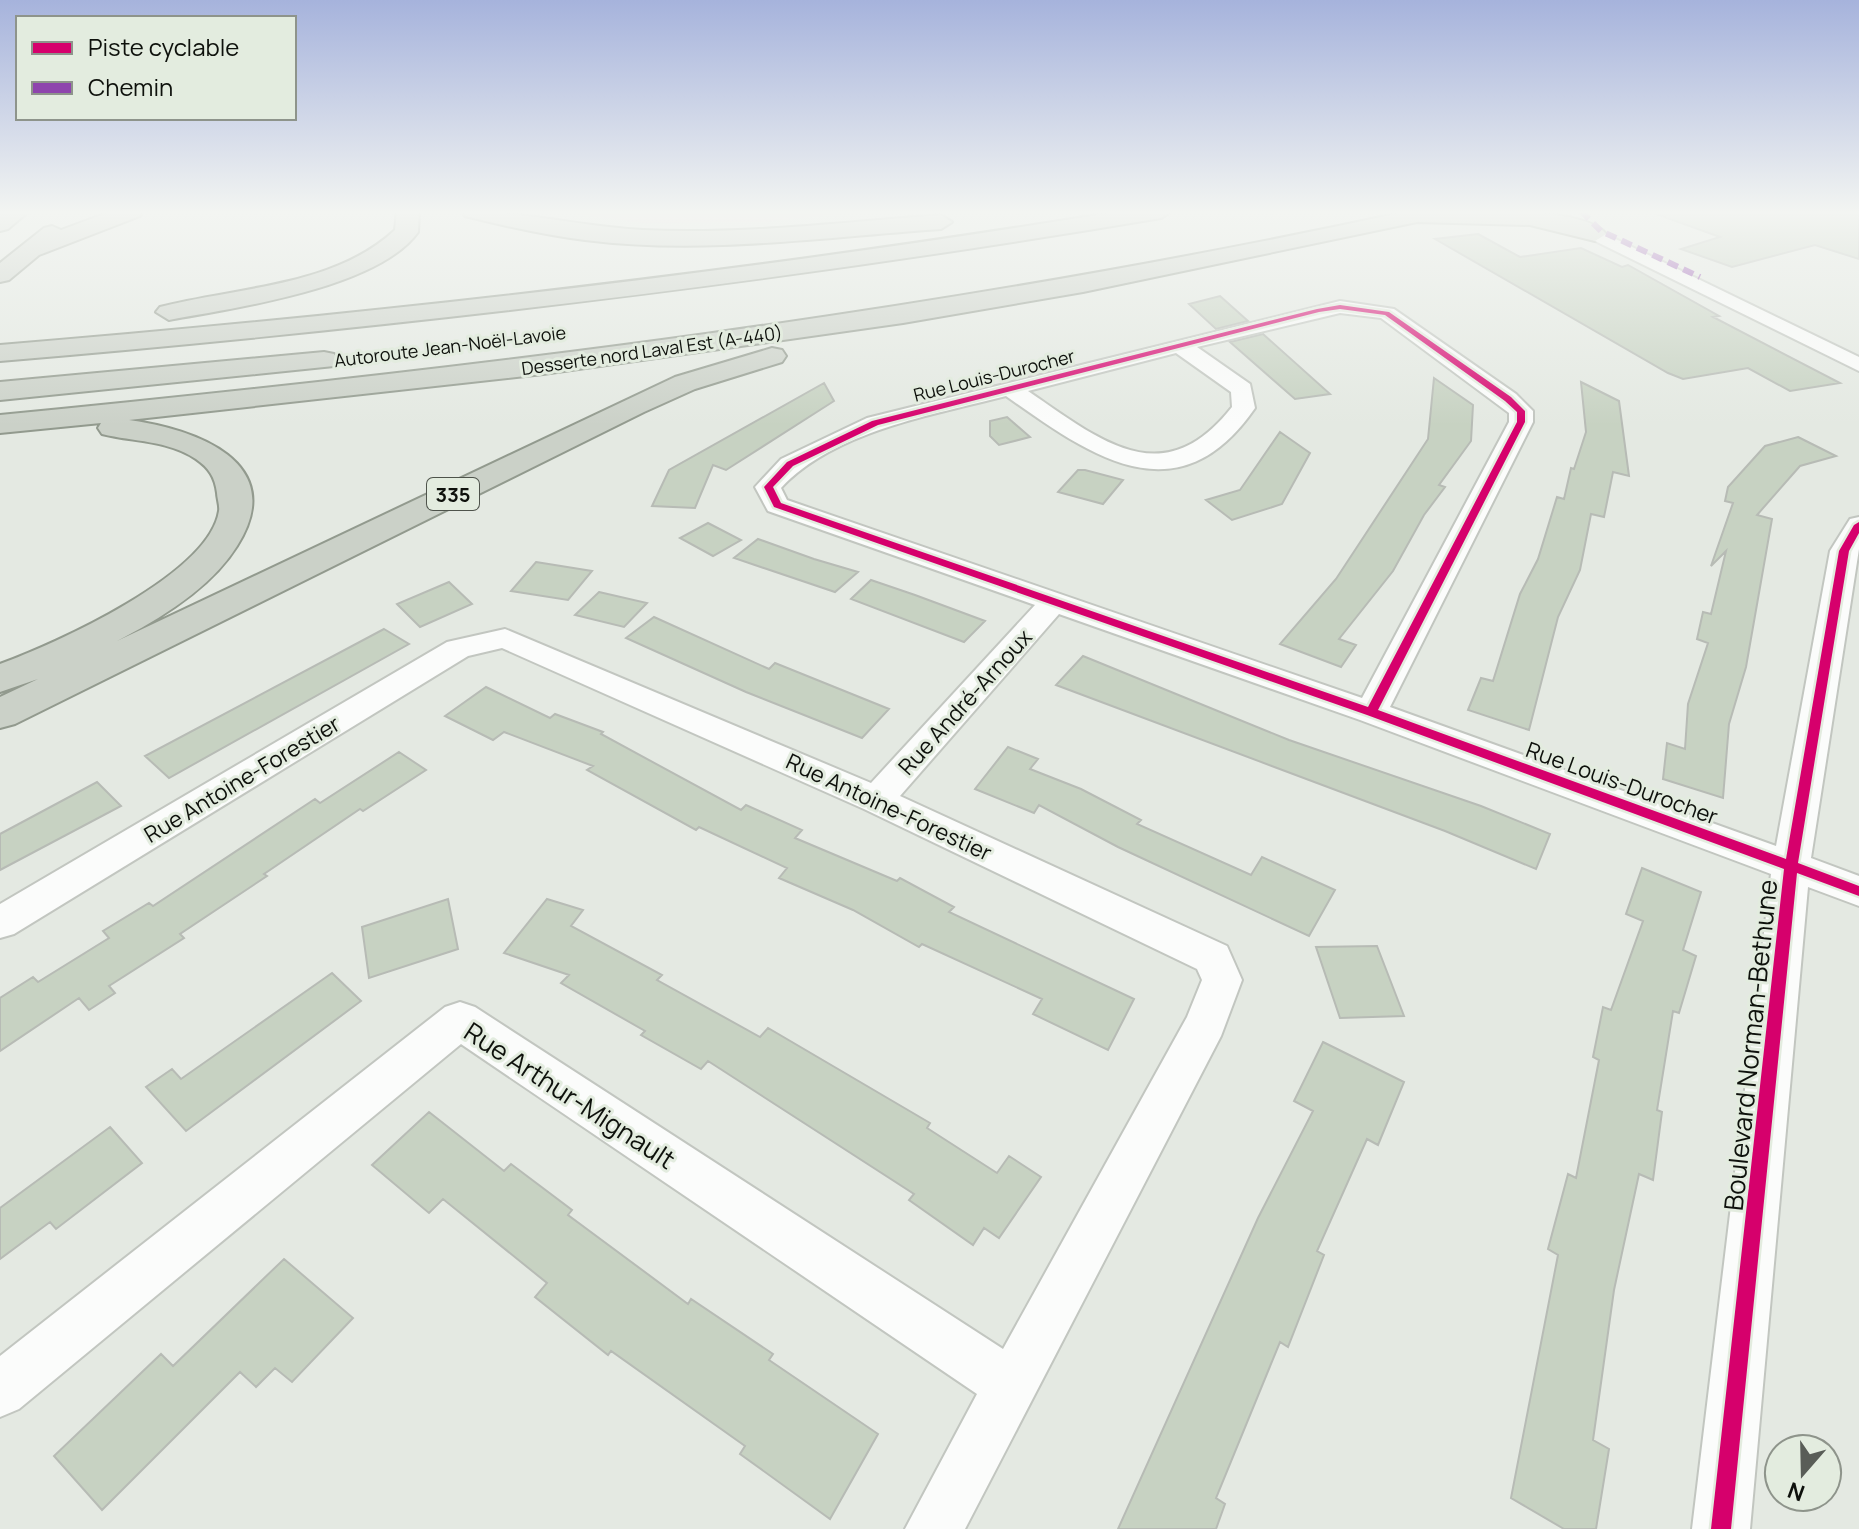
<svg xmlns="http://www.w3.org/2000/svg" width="1859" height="1529" font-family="Manrope,sans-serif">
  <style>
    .green { fill: #f1d7e0 }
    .building { fill: #c7d2c2; stroke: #b7bbb5; stroke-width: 2 }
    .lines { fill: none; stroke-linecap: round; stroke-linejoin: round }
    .street-casing { stroke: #c2c6c0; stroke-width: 4 }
    .highway-casing { stroke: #929a8e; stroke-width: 4 }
    .street { fill: #fbfcfb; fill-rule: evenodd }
    .highway { fill: #cbd1c8; fill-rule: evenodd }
    .quiet { stroke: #8e44ad; stroke-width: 6; stroke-dasharray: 11 6; stroke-linecap: butt }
    .cycleway-casing { stroke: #e3ecdf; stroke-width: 5 }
    .cycleway { fill: #d6006c; fill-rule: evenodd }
    .labels { text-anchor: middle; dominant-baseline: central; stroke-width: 6; stroke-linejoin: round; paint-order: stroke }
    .far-street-label { font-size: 18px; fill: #0e110c; stroke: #e3ecdf }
    .shield { fill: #e3ecdf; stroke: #4e534b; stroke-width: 2 }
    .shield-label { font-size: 20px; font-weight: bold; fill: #0e110c }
    .street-label { font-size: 22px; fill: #0e110c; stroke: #e3ecdf }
    .near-street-label { font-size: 26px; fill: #0e110c; stroke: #e3ecdf }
  </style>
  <rect width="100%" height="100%" fill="#e4e9e2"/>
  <!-- green -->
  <path class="green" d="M557,211H871L761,222L642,223Z"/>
  <!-- building -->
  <path class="building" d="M1657,211H1859V259L1815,245L1732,267L1681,249L1720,237L1656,214Z
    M1478,234L1520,257L1581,248L1622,267L1628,265L1719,316L1713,317L1840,383L1790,391L1748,368L1683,379L1668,373L1435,239Z
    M1220,296L1248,321L1216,329L1189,304Z
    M1263,334L1330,394L1295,399L1230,342Z
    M1434,378L1473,405L1471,441L1439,485L1445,487L1424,515L1393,571L1339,639L1356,645L1341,667L1280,644L1336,579L1428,439Z
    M1581,382L1619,401L1629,476L1613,472L1604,517L1591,514L1580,570L1558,617L1529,730L1468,710L1481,678L1493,681L1520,594L1538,559L1557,497L1564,499L1571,468L1574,469L1586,432Z
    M824,383L834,401L726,470L713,465L695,508L652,506L669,470Z
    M1007,417L1030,437L999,445L990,436V421Z
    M1280,432L1310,453L1282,504L1232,520L1206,500L1240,490Z
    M1798,437L1836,456L1800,466L1757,515L1772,519L1746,667L1729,724L1723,798L1663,779L1667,743L1685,749L1688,704L1708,643L1697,639L1703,612L1711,614L1726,551L1711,566L1733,503L1725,501L1728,487L1765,446Z
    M1078,470H1085L1123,480L1103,504L1058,492Z
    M708,523L741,540L713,556L680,538Z
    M758,539L814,559L858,572L835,592L734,558Z
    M536,562L592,571L568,600L511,591Z
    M871,580L915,595L985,621L964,642L851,599Z
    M449,582L472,604L420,627L397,604Z
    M599,592L647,603L624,627L575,615Z
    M654,617L769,669L775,663L889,709L862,738L746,692L626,638Z
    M384,629L409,644L169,778L145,756Z
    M1083,656L1289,740L1481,806L1550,834L1536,869L1445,831L1056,685Z
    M486,687L550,718L555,714L603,732L601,734L741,810L746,805L802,830L795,838L897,881L900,878L954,907L949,912L1134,999L1108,1050L1033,1014L1042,999L922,944L919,947L853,910L779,878L787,868L699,827L696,830L587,770L593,766L504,732L493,740L445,716Z
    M1008,747L1038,759L1030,769L1081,789L1141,820L1137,824L1251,875L1262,857L1335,890L1309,936L1118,847L1039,805L1034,813L975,789Z
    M399,752L426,770L363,811L360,809L264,874L267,876L180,934L184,938L109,986L115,993L89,1010L79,998L0,1051V998L33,977L38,982L109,938L103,931L149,903L153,906L315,799L320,803Z
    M97,782L121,806L0,870V834Z
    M1642,868L1701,892L1683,950L1696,956L1679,1013L1673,1011L1657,1110L1662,1112L1653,1180L1639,1174L1614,1290L1593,1440L1609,1449L1596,1529H1564L1511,1498L1558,1255L1548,1249L1568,1174L1576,1178L1599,1060L1593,1057L1603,1007L1611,1010L1643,921L1626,914Z
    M448,899L458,949L369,978L362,927Z
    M547,899L583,910L571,926L662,975L657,980L760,1037L768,1028L930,1123L927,1128L997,1173L1009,1156L1041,1177L999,1238L984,1228L973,1245L909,1200L914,1194L708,1061L701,1069L641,1035L645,1031L561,983L569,975L504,953Z
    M1377,946L1404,1016L1340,1018L1316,947Z
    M332,973L361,1001L186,1131L146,1087L172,1069L181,1079Z
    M1323,1042L1404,1082L1378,1145L1367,1139L1317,1251L1324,1255L1288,1347L1280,1342L1216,1498L1225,1504L1216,1529H1118L1258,1218L1313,1111L1294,1101Z
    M429,1112L504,1171L511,1164L572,1210L568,1215L688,1304L691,1299L773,1354L769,1360L878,1434L830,1519L740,1454L745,1446L611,1351L608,1355L535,1297L547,1283L443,1199L429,1213L372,1165Z
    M110,1127L142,1163L56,1229L50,1222L0,1259V1208Z
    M284,1259L353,1318L292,1382L275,1368L256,1387L240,1372L102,1510L54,1456L161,1354L173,1366Z"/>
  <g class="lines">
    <!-- street casing -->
    <g class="street-casing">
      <path id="street" d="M1595,229L1859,357V371L1589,238V230Z
        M1340,301L1394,309L1516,394L1533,411V422L1390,707L1776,846L1830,551L1850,519L1859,517V549L1811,858L1859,876V906L1808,887L1750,1529H1692L1771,874L1360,720L1059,614L900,796L1227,946L1242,980L1221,1036L965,1529H905L977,1394L461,1044L19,1409L0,1417V1356L445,1007L460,1002L475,1007L1003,1349L1187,1017L1202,980L1197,969L864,809L502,648L468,656L14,934L0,938V904L447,642L505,629L871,783L1035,605L768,511L755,487L781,459L867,418ZM1340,313L1381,318L1509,413V422L1362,698L787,500L781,488C834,431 933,415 1006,396C1092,457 1178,519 1255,408L1250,384L1197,347ZM1176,353L1231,392L1232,407C1163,495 1100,440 1028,391Z"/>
    </g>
    <!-- highway casing -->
    <g class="highway-casing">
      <path id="highway" d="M4,211H29L8,229L0,231V214Z
        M112,211H143L140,216L39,255L9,280L0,282V263L44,228L52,226L61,230Z
        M397,211H419L418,232C378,288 235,308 169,320L156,312L160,307C237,287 334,287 395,230Z
        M462,211C523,211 582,227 643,230C742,235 842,222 941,215L952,222L941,229C824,237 703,255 585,240C545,235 505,226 465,216Z
        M1121,211H1172L1161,218C776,283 389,328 0,361V345C376,314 749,272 1121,211Z
        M1409,211C1447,211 1584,204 1606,234L1595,241L1530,225L1417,222L1083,292L903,323L543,374L129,420C195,429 290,462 237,546C211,588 160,619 117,641L675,377L772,348L782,350L786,356L782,362L695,389L644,412L15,724L0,728V697L38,679L0,692V664C55,644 209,575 219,511C220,506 217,498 217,493C215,477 209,468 196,459C167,440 134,442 102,434L98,428L101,423L0,433V415C473,369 944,312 1409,211Z
        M324,352L334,354L338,360L334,366L0,400V382Z"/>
    </g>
    <!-- street -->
    <use href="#street" class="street"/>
    <!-- highway -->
    <use href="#highway" class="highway"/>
    <!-- quiet -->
    <path class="quiet" d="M1581,211L1601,231L1700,277"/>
    <!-- cycleway casing -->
    <g class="cycleway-casing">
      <path id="cycleway" d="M1340,305L1389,312L1511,397L1525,411V422L1378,710L1786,859L1839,551L1854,525L1859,522V533L1849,551L1798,863L1859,886V896L1797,873L1731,1529H1711L1784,869L1367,715L774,507L764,487L787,462L872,421L1317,309ZM1340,309L1385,315L1505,401L1517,412V422L1368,707L781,503L773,487L793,466L878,425L1319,312Z"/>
    </g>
    <!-- cycleway -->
    <use href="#cycleway" class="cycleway"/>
  </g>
  <!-- sky -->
  <linearGradient id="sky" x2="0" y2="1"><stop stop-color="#a6b3dc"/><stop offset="0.5" stop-color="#f3f5f2"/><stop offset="1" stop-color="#f3f5f2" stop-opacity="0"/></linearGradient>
  <rect width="1859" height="425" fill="url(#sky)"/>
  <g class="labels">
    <!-- far-street labels -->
    <g class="far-street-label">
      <text transform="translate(450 346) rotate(-7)">Autoroute Jean-Noël-Lavoie</text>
      <text transform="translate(652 350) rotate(-8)">Desserte nord Laval Est (A-440)</text>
      <text transform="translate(994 375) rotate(-14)">Rue Louis-Durocher</text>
    </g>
    <!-- shield labels -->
    <rect class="shield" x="427" y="478" width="52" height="32" rx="6"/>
    <g class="shield-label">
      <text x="453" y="494">335</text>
    </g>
    <!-- street labels -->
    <g class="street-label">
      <text transform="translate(965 702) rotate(-48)">Rue André-Arnoux</text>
      <text transform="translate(242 779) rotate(-31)">Rue Antoine-Forestier</text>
      <text transform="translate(1622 783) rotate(20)">Rue Louis-Durocher</text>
      <text transform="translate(889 807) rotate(25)">Rue Antoine-Forestier</text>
    </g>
    <!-- near-street labels -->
    <g class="near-street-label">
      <text transform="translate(1750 1045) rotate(-84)">Boulevard Norman-Bethune</text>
      <text transform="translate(570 1095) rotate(33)">Rue Arthur-Mignault</text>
    </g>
  </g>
  <!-- legend -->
  <rect x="16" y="16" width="280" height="104" fill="#e3ecdf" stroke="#8e948b" stroke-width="2"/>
  <rect x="32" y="42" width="40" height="12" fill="#d6006c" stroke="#8e948b" stroke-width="2"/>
  <text x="88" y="56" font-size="24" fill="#0e110c">Piste cyclable</text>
  <rect x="32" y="82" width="40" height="12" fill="#8e44ad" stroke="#8e948b" stroke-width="2"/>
  <text x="88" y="96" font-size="24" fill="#0e110c">Chemin</text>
  <!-- north arrow -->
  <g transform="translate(1803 1473) rotate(200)"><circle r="38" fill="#e3ecdf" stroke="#8e948b" stroke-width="2"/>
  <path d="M0-6L14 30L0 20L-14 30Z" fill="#595d57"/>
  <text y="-12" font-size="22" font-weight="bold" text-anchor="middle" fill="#0e110c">N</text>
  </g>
</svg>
